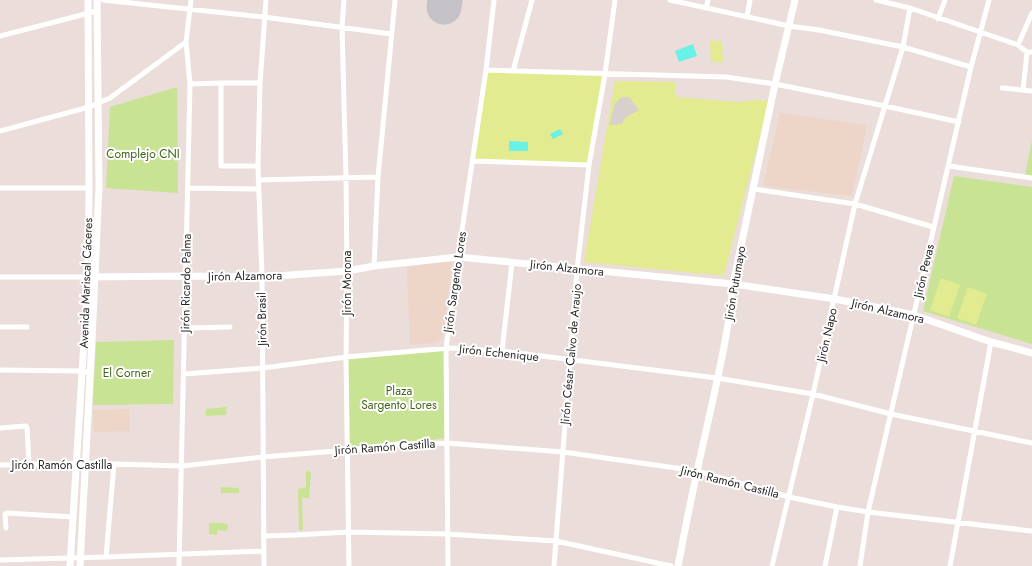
<svg xmlns="http://www.w3.org/2000/svg" width="1032" height="566" font-family="Jost,sans-serif">
  <style>
    .education { fill: #edd5c8 }
    .green { fill: #c9e394 }
    .pitch { fill: #e2eb8f }
    .plaza { fill: #d7d0cc }
    .water { fill: #69f0e7 }
    .lines { fill: none; stroke-linecap: round; stroke-linejoin: round }
    .runway { stroke: #c4c2c6; stroke-width: 35 }
    .street { stroke: #fff; stroke-width: 5 }
    .secondary { stroke: #fff; stroke-width: 7 }
    .labels { text-anchor: middle; dominant-baseline: central; stroke-width: 4; stroke-linejoin: round; paint-order: stroke }
    .park-label { font-size: 12px; fill: #426518; stroke: #fff }
    .street-label { font-size: 12px; fill: #282828; stroke: #fff }
  </style>
  <rect width="100%" height="100%" fill="#ebddd9"/>
  <!-- education -->
  <path class="education" d="M780,113L867,125L852,196L763,186Z
    M452,261L443,337L437,342L410,345L407,267Z
    M129,409L130,431L94,432L93,410Z"/>
  <!-- green -->
  <path class="green" d="M177,87L178,193L106,188L110,107Z
    M1032,140V176L1025,175Z
    M954,176L1032,187V344L923,311Z
    M174,340L173,404L93,405L96,342Z
    M446,348L447,438L348,450L346,357Z
    M227,407L226,415L206,416V409Z
    M306,471L311,472L309,498H302L303,530H299L298,489L306,487Z
    M221,487L239,488V493H221Z
    M209,523H223L228,525L227,531L217,530V535L209,534Z"/>
  <!-- pitch -->
  <path class="pitch" d="M710,41H722L723,62H711Z
    M486,70L605,74L589,165L473,161Z
    M615,81L675,82V97L739,102L757,100L769,101L724,275L728,276L700,273L698,275L694,273L584,262Z
    M941,278L960,285L949,317L930,310Z
    M968,287L987,294L976,325L957,318Z"/>
  <!-- plaza -->
  <path class="plaza" d="M622,97H629L639,110L625,118L622,124L609,125L615,103Z"/>
  <!-- water -->
  <path class="water" d="M693,44L697,56L679,62L675,51Z
    M560,129L563,134L553,139L550,134Z
    M509,141L528,142V151H509Z"/>
  <g class="lines">
    <!-- runway -->
    <path class="runway" d="M444,7L445,0"/>
    <!-- street -->
    <path class="street" d="M103,0L264,17L391,34
      M344,0L342,27L346,178L347,271L346,359L349,566
      M670,0L789,26L819,30L903,47L971,67
      M876,0L910,8L1018,45L1027,52H1032
      M706,8L708,0
      M747,17L750,0
      M938,19L945,0
      M0,36L97,11
      M1018,45L1032,13
      M486,70L726,77L775,84L885,106L959,122
      M513,71L532,0
      M221,83V166H258
      M190,84L221,83H260
      M1002,88L1032,91
      M1023,90L1027,52
      M0,131L89,107L110,98L186,42
      M473,161L589,165
      M949,166L1032,178
      M258,180L378,177
      M0,188H89
      M188,188L259,189
      M754,189L855,204L933,227
      M374,266L378,177L395,0
      M0,277H88
      M0,327H27
      M185,328L230,327
      M502,351L512,263
      M0,370L83,371L90,373
      M184,374L263,368L346,357L450,348L502,351L717,378L813,394L891,414L1032,443
      M0,428L26,426L27,428L29,464
      M0,465L81,463L182,466L263,457L348,450L397,444L447,443L563,452L697,471L789,497L837,507L868,512L1032,531
      M6,528L5,514L7,513L73,517
      M263,536L295,535L349,532L447,534L556,541L671,566
      M106,557L114,464
      M0,560L106,557L263,551
      M179,566L190,84L186,42L191,0
      M264,566L262,277L258,166L260,83L266,0
      M448,566L446,348L458,257L486,70L494,0
      M554,566L577,270L589,165L605,74L615,0
      M772,566L813,394L855,204L903,47L910,8
      M825,566L837,507
      M860,566L868,512L971,67L989,0
      M950,566L991,342"/>
    <!-- secondary -->
    <path class="secondary" d="M88,277L186,276L262,277L347,271L374,266L458,257L733,284L835,299L914,315L991,342L1032,353
      M70,566L88,277L89,188L88,0
      M80,566L92,340L99,187L97,0
      M678,566C687,518 697,470 708,422C718,377 729,330 733,284L775,84L795,0"/>
  </g>
  <g class="labels">
    <!-- park labels -->
    <g class="park-label">
      <text x="143" y="154">Complejo CNI</text>
      <text x="127" y="373">El Corner</text>
      <text x="399" y="391">Plaza<tspan x="399" dy="14">Sargento Lores</tspan></text>
    </g>
    <!-- street labels -->
    <g class="street-label">
      <text transform="translate(567 268) rotate(6)">Jirón Alzamora</text>
      <text transform="translate(924 271) rotate(-77)">Jirón Pevas</text>
      <text transform="translate(245 276) rotate(-1)">Jirón Alzamora</text>
      <text transform="translate(455 282) rotate(-82)">Jirón Sargento Lores</text>
      <text transform="translate(86 283) rotate(-88)">Avenida Mariscal Cáceres</text>
      <text transform="translate(186 283) rotate(-89)">Jirón Ricardo Palma</text>
      <text transform="translate(347 283) rotate(-90)">Jirón Morona</text>
      <text transform="translate(735 283) rotate(-80)">Jirón Putumayo</text>
      <text transform="translate(888 311) rotate(13)">Jirón Alzamora</text>
      <text transform="translate(262 319) rotate(-91)">Jirón Brasil</text>
      <text transform="translate(827 335) rotate(-77)">Jirón Napo</text>
      <text transform="translate(499 353) rotate(6)">Jirón Echenique</text>
      <text transform="translate(571 354) rotate(-85)">Jirón César Calvo de Araujo</text>
      <text transform="translate(385 447) rotate(-4)">Jirón Ramón Castilla</text>
      <text x="62" y="465">Jirón Ramón Castilla</text>
      <text transform="translate(730 482) rotate(14)">Jirón Ramón Castilla</text>
    </g>
  </g>
</svg>
